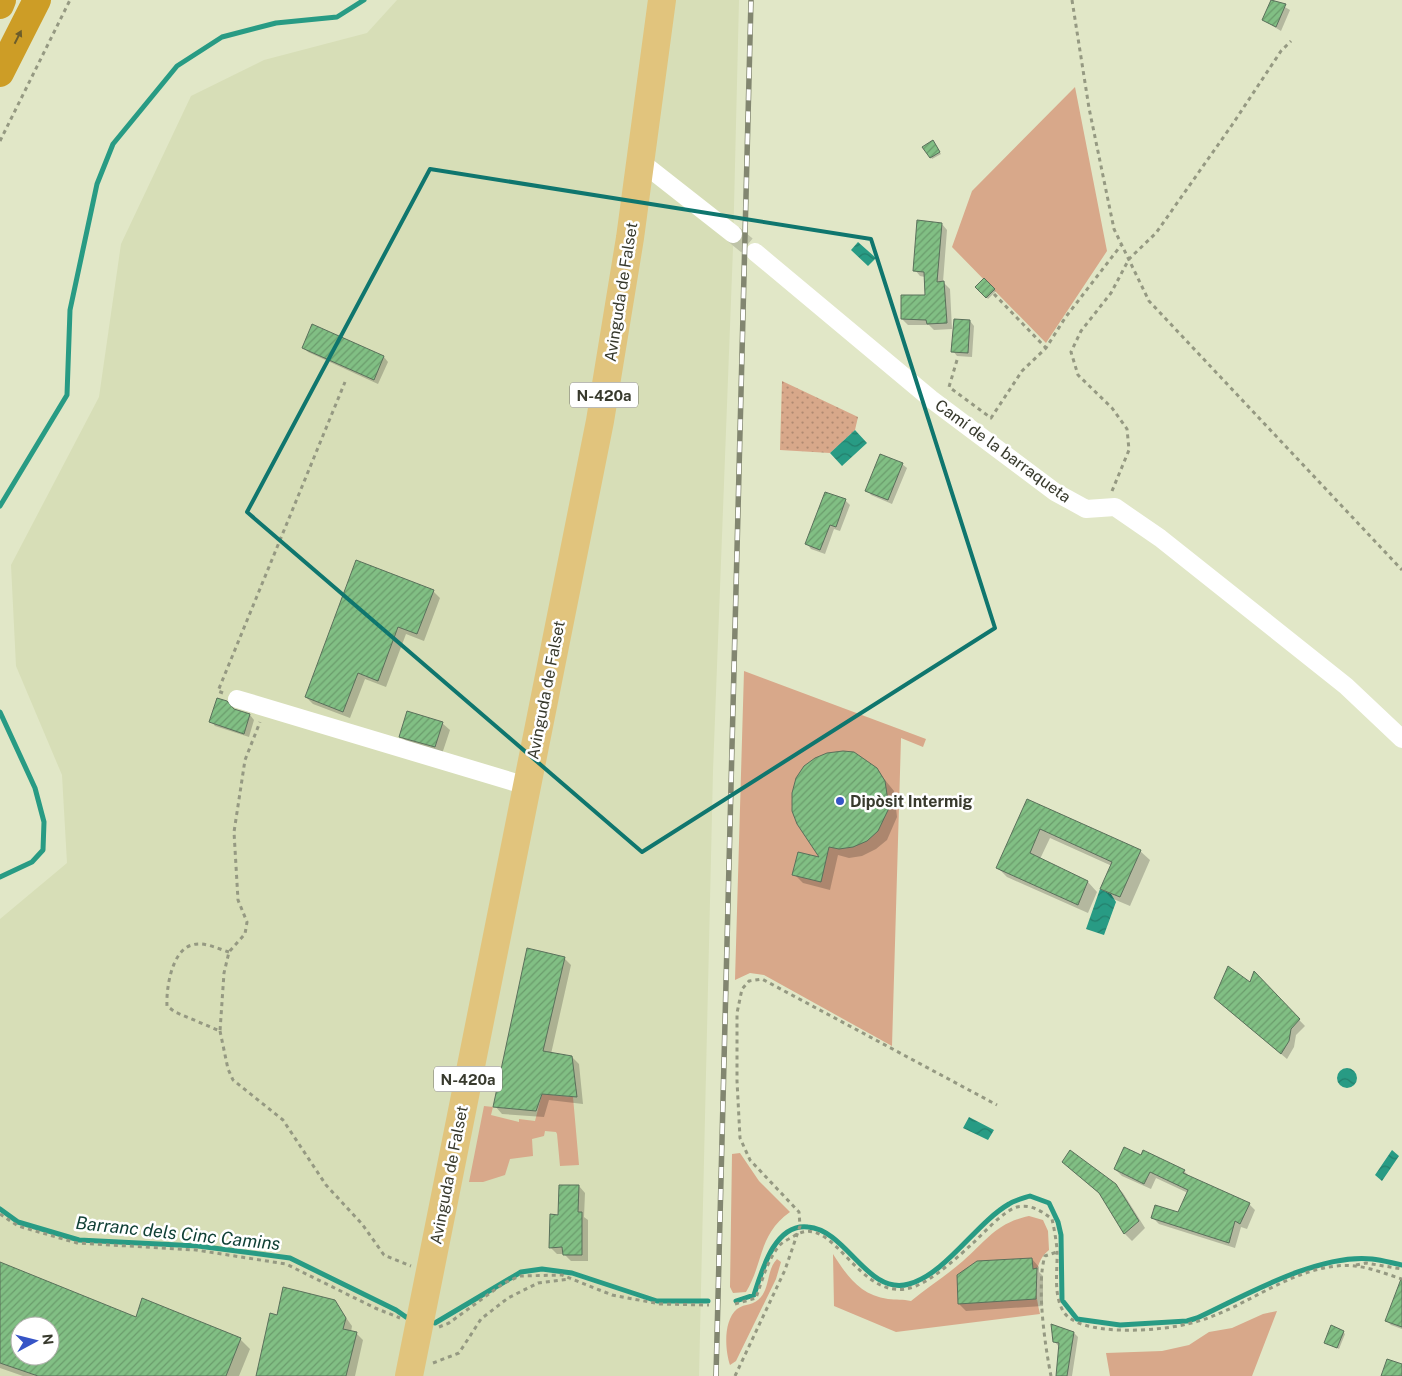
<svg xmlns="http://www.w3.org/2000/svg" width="1402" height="1376" font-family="'Public Sans',sans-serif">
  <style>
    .built { fill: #d7deb7; fill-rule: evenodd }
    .grass { fill: #d8a88a }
    .park { fill: url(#park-dots) }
    .water { fill: url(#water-waves) }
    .shadow { fill: #0003; fill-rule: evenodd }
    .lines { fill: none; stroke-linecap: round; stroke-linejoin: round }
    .stream { stroke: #289b84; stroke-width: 5 }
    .building { fill: url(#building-hatch); stroke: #5a705b; fill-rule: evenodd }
    .street-tunnel { stroke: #bfc4a8; stroke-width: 18; stroke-dasharray: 18 9; stroke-linecap: butt }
    .path { stroke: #959982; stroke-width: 3; stroke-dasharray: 4 4; stroke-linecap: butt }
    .street { stroke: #fff; stroke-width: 18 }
    .primary { stroke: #e1c47d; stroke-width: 28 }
    .highway { stroke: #cd9d26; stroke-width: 28 }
    .rail-casing { stroke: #828670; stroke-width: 5.5 }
    .rail { stroke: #fff; stroke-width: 4; stroke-dasharray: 11; stroke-linecap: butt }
    .oneway { fill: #6c5d2b }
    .marked { fill: none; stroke: #0f766e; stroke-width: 4; stroke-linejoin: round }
    .poi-dot { fill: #3654c6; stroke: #fff; stroke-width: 2 }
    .labels { text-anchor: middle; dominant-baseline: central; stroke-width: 5; stroke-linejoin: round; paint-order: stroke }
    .shield { fill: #fff; stroke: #74756c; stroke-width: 1 }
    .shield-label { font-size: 15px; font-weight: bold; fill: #383a2d }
    .street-label { font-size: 16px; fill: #383a2d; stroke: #fff }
    .poi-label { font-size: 16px; font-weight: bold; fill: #383a2d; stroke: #fff; text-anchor: start }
    .water-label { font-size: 18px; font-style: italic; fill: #104036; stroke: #fff }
  </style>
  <defs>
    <pattern id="park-dots" width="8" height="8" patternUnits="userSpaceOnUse" patternTransform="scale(1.25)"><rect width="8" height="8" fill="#d8a88a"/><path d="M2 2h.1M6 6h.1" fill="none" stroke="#b08a71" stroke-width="1.8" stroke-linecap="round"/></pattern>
    <pattern id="water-waves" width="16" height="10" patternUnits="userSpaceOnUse" patternTransform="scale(1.25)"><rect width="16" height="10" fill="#289b84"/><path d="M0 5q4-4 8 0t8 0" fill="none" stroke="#237f6c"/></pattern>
    <pattern id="building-hatch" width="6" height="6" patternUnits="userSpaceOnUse" patternTransform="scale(1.25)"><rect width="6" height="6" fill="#81bf84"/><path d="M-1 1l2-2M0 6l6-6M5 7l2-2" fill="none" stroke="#6b9c6c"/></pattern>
  </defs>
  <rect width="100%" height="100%" fill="#e1e7c7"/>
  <!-- built -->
  <path class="built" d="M397,0H739L733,248L713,771L699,1376H0V919L67,863L62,775L16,666L11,565L99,397L121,244L191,96L264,60L367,33ZM20,1326H50V1356H20Z"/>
  <!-- grass -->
  <path class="grass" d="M1075,87L1107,251L1046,343L952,247L972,191Z
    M744,671L926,739L923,747L901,738L892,1046L764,975L750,973L735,980Z
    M542,1094L573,1097L579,1165L560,1166L557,1134L556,1132L545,1131L544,1136L532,1139L533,1156L510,1159L505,1175L483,1182H469L484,1106L493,1107L491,1115L519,1122V1119L535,1121Z
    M740,1153L759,1181L790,1212C758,1235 764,1262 746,1292L733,1293L730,1287L732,1154Z
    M1029,1216L1043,1220L1048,1231L1049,1250C1031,1264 1035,1293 1040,1314L896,1332L834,1306L833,1254C847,1276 860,1295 888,1299C896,1300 903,1299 911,1301C928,1287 947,1275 963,1261C987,1240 996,1223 1029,1216Z
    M777,1259L781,1262L776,1279L736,1361L730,1365C725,1350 723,1321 737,1309C745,1303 754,1306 761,1297C770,1286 767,1269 777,1259Z
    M1277,1311L1252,1376H1110L1106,1353L1162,1351L1189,1345L1209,1332L1232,1328L1263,1314Z"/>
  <!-- park -->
  <path class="park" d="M782,381L858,417L855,430L830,453L780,450Z"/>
  <!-- water -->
  <path class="water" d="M858,242L876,258L868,266L851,250Z
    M855,430L867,443L842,466L830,453Z
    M1100,889L1111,894L1116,902L1104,935L1086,929Z
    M1337 1078a10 10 0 1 1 20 0a10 10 0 1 1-20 0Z
    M969,1117L994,1130L988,1140L963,1128Z
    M1392,1150L1399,1156L1382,1181L1375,1175Z"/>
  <!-- shadow -->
  <path class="shadow" d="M1273,0L1290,10L1281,31L1263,20Z
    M935,144L941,154L932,159L931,157Z
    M942,224L947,230L943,282L950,289L952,329L934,330L929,325H908L902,319L926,297L925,277L920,276L915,270Z
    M984,280L996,291L988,299L977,287Z
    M970,321L974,326L972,357L957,356L953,351Z
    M313,326L384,357L388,362L378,384L308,352L303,347Z
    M902,464L907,468L892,504L871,495L867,490Z
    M845,500L850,505L840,531L834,529L825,554L811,549L807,544Z
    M433,591L440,598L424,641L406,634L386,687L365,679L350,718L313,704L306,697Z
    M234,710L250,715L254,720L249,737L215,726L211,721Z
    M442,723L450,730L442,754L408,743L401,736Z
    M876,769L894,791L897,817L887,840L876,849L862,856L849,858L838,855L830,890L803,883L794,874L822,859Z
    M1027,800L1140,851L1150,860L1130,906L1111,898L1102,888L1112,866L1050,838L1040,859L1088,882L1097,892L1088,913L1007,877L997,867Z
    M564,958L571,965L551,1054L572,1057L579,1064L583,1104L549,1100L544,1117L502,1114L495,1106Z
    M1254,973L1305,1026L1296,1035L1294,1047L1287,1059L1221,1004L1250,984Z
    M1141,1156L1184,1171L1190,1177L1249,1204L1255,1210L1247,1229L1241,1227L1235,1248L1159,1224L1153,1218L1179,1214L1188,1193L1156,1178L1151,1189L1122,1176L1115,1169Z
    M1063,1162L1115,1185L1123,1193L1145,1228L1132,1241L1125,1234L1101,1195Z
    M579,1186L585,1193L584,1217L588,1220V1261H571L564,1254H557L550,1247L559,1216Z
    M1032,1259L1039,1267V1272L1043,1276V1306L966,1311L959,1304Z
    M0,1264L136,1319L240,1339L250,1349L239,1376H23L0,1368ZM20,1326H50V1356H20Z
    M1402,1291V1329L1391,1325L1386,1320Z
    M334,1301L352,1326L351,1332L356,1333L363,1340L355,1376H257L278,1316Z
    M1343,1332L1345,1334L1339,1349L1325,1342Z
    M1074,1333L1078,1337L1072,1376H1057L1059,1347L1055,1342Z"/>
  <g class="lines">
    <!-- stream -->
    <path class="stream" d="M0,506L67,395L70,310L97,184L113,144L177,66L222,37L276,23L337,17L364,0
      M0,712L35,788L44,822L43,850L32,862L0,877
      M0,1209L18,1222L79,1240L198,1246L290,1258L396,1310L406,1317
      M736,1301L754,1295C762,1270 775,1223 808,1227C847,1230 867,1296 909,1284C946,1274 976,1223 1009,1204C1015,1200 1024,1198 1030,1196L1049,1203L1058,1222L1061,1235L1062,1300L1077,1319L1120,1325L1187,1321L1197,1318C1244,1296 1319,1253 1372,1259C1382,1260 1392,1263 1402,1265
      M435,1323L521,1272L542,1269L572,1273L657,1301H708"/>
  </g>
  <!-- building -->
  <path class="building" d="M1271,0L1286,4L1276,27L1262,20Z
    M933,140L940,152L930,158L922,147Z
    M917,220L942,223L937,282L944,281L947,323L927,324L926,320L901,319V295H925L924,272L913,271Z
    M984,278L995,289L986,298L975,287Z
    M954,319L970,320L968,353L951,352Z
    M312,324L384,356L374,380L302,348Z
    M880,454L903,463L888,500L865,491Z
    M825,492L846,499L836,527L830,525L820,550L805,544Z
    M356,560L434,590L417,634L398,627L378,681L358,673L343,712L305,697Z
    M217,698L227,701L234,709L250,714L244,734L209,722Z
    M407,711L443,722L435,747L399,737Z
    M843,751L854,752L877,768L885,781L889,808L878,831L867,841L853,847L839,849L829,847L821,882L792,875L798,852L819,857L797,824L792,811V793L796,778L804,766L815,758L827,753Z
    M1027,799L1141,850L1120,897L1100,889L1112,862L1040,829L1030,853L1088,881L1078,905L996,868Z
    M527,948L565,957L543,1051L572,1056L577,1097L542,1094L536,1111L493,1107Z
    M1228,966L1250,982L1254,971L1300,1019L1291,1029L1289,1041L1281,1054L1214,998Z
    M1124,1147L1141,1155L1143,1150L1185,1170L1183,1173L1250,1203L1240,1224L1235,1221L1229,1243L1151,1218L1155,1205L1178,1212L1188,1190L1150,1172L1144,1184L1114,1169Z
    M1070,1150L1116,1184L1139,1221L1124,1234L1099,1193L1062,1162Z
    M559,1185H579L578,1212H582V1255H563L562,1247L549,1248L550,1214L558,1215Z
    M1032,1258L1033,1269L1037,1268L1036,1299L958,1304L957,1275L977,1261Z
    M0,1262L136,1317L142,1298L241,1338L226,1376H38L0,1363ZM20,1326H50V1356H20Z
    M1401,1279H1402V1327L1385,1321Z
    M283,1287L335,1300L346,1318L343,1329L357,1332L346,1376H256L270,1313L277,1315Z
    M1051,1324L1074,1332L1067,1376H1056L1059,1343L1053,1342Z
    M1331,1325L1344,1331L1337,1348L1324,1343Z
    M1387,1359L1402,1364V1376H1381Z"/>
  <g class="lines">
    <!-- street-tunnel -->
    <path class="street-tunnel" d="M733,234L755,252"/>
    <!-- path -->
    <path class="path" d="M1072,0L1089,108L1114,229L1149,301L1402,570
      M0,141L70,0
      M994,294L1046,348
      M957,360L949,387L991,418L1022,371L1046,348L1065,318L1122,244
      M1112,491L1129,450L1127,429L1112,408L1078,375L1071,352L1081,331L1111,293L1129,259L1156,233L1232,125L1281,51L1291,41
      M223,693L218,691L345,382
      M229,952C218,949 204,941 192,945C172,950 166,988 167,1006L175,1012L220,1031L224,973L229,952L245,934L247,922L238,900L234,832L245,760L260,722
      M220,1031L228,1069L233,1080L283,1120L326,1185L362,1224L384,1255L411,1266
      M0,1214L18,1226L77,1243L196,1250L286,1264L375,1308L400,1318
      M1356,1265L1366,1263L1402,1269
      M735,1304L756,1298C762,1281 767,1261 779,1246C782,1242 789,1239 794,1236C835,1209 859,1309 916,1286C935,1278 958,1257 973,1243C984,1233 1003,1211 1017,1207C1032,1204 1041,1211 1052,1219C1054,1228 1056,1239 1057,1249C1058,1268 1053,1291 1062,1309C1075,1338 1160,1331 1187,1324C1239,1313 1282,1272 1336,1266C1359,1263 1380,1272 1402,1279
      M439,1327L449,1323L504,1283L520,1276L562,1275L612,1295L660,1304L709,1305
      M433,1363L459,1353L481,1319L508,1298L538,1283L570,1279
      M735,1376L785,1270L800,1226L799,1212L750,1160L740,1138L737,1081V1013L742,989L749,981L762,979L997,1105
      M1051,1376C1045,1346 1036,1284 1045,1256L1057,1252"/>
    <!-- street -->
    <path class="street" d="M640,161L733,234
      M755,252L931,399L1055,492L1086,509L1115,507L1160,538L1346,686L1402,739
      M237,699L527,786"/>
    <!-- primary -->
    <path class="primary" d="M409,1376L600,421L630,238L662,0"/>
    <!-- highway -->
    <path class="highway" d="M0,5L2,0
      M0,73L37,0"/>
    <!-- rail casing -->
    <g class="rail-casing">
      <path id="rail" d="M716,1376L751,0"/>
    </g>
    <!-- rail -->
    <use href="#rail" class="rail"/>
  </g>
  <!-- one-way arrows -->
  <defs><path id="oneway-solid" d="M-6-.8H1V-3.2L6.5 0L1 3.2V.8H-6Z" transform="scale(1.25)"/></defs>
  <use class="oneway" href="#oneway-solid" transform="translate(18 37) rotate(-63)"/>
  <!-- marked area -->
  <path class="marked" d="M430,169L871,239L995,628L642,852L247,512Z"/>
  <!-- markers -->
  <circle class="poi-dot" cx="840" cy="801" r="5"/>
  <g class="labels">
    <!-- shield labels -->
    <g class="shield">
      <rect x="570" y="382.5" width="68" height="25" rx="4"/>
      <rect x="434" y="1066.5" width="68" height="25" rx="4"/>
    </g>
    <g class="shield-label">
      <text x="604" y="395">N-420a</text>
      <text x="468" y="1079">N-420a</text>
    </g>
    <!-- street labels -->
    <g class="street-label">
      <text transform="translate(621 292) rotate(-81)">Avinguda de Falset</text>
      <text transform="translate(1003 451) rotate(36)">Camí de la barraqueta</text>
      <text transform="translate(546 690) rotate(-79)">Avinguda de Falset</text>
      <text transform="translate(449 1175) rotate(-79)">Avinguda de Falset</text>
    </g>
    <!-- poi labels -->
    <g class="poi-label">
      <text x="850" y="801">Dipòsit Intermig</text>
    </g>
    <!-- water labels -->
    <g class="water-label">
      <text transform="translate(178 1233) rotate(6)">Barranc dels Cinc Camins</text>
    </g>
  </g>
  <!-- north arrow -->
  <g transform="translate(35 1341) rotate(83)"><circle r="24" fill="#ffffff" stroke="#afb0ab"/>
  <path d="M0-4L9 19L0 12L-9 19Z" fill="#3654c6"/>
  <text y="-8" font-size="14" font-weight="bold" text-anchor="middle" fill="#383a2d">N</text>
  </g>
</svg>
